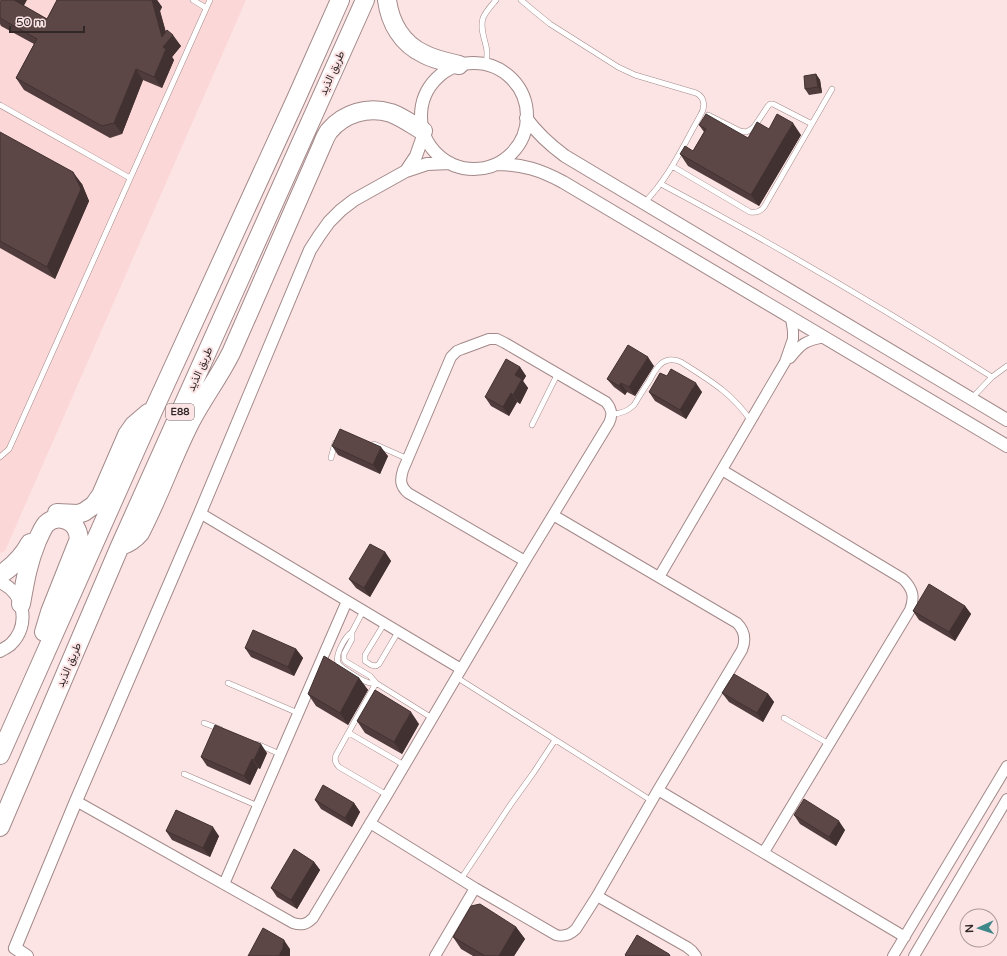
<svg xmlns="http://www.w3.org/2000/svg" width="1007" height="956" font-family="'Varela Round',Vazirmatn,sans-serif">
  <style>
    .built { fill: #fcd7d7 }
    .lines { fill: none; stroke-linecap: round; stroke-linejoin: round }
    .service-casing { stroke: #a38989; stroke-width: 6 }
    .minor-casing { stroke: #a38989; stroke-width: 12 }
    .tertiary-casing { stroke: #a38989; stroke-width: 14 }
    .motorway-casing { stroke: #a38989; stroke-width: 20 }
    .service { stroke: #fff; stroke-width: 5 }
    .minor { stroke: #fff; stroke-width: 10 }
    .tertiary { stroke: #fff; stroke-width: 12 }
    .motorway { stroke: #fff; stroke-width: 18 }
    .wall { fill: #503c3c }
    .shaded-wall { fill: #413131 }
    .building { fill: #5d4646; stroke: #413131 }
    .labels { text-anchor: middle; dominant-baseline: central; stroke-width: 4; stroke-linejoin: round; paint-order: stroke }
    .shield { fill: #fce4e5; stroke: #6e6060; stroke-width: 1 }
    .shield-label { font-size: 10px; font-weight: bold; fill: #312727 }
    .street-label { font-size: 11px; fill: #312727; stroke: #fce4e5 }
  </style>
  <rect width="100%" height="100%" fill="#fce4e5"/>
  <!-- built -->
  <path class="built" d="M0,0H246L5,551L0,553Z"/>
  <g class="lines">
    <!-- service casing -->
    <g class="service-casing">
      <path id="service" d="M193,0L206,8
        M521,0L534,11L550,24L618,67L635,75L696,93C706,98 705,108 700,116C683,146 669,178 644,203
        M486,65C487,58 488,52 486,46C484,37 480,28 483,18C486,11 491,6 496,0
        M0,105L130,178
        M708,115L740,131L746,132L750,130L754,127L768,106L770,104H773L812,124
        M672,166L750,212C756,213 760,212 764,207L832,89
        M661,184C774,244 884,309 992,377
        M971,399L992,377L1007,366
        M612,414C621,414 628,411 634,405C639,397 643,390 648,383C656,369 662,354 681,362C709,380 731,392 751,421
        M532,425L558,373
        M374,444L408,459
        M0,457L9,449L14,438L210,0
        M331,458L335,443
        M363,611L352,632V639L344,654V659L345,661L370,676L376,683L432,718
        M384,624L365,655V661L371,665L376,666L379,664L398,632
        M352,632C345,637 335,654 338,663C340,667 362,681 367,682C370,684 373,683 376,683
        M456,677L652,801
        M228,683L298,713
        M376,683L336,755C334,760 336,764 339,767L387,795
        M784,718L829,744
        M204,723L220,729
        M349,733L404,765
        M257,744L280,754
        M184,774L258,806
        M461,879L511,804L534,772L555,740"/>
    </g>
    <!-- minor casing -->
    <g class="minor-casing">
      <path id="minor" d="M489,339H497L505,343L606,402C612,409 613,415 609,423L525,561L408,493C400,486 400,480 403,470L451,357L457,351L462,349Z
        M790,358C802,343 805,341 824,337
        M722,470L903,579C913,589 915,597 910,610L764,852
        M200,513L461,669
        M659,577L785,362L793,339V331L791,318
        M658,790L905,937
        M76,801L293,923C302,926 307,924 313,918L387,795L525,561
        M370,823L475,888L556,935C564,937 570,935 576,929L597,896L658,790L742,650C746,640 745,631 737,623L553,515
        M224,884L347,601
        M597,896L687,947L692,951L696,956
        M435,956L475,888
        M893,956L1007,766
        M914,956L1007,799"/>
    </g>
    <!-- tertiary casing -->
    <g class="tertiary-casing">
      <path id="tertiary" d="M421 116a53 53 0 1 1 106 0a53 53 0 1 1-106 0Z
        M526,118C537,133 550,145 565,156L1007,420
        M497,164C522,164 541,170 563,182L1007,446
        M406,171L416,156L424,133
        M0,582C25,593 30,626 11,644C8,647 3,649 0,651
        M27,956L15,948L76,801L200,513L310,250L319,236L329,222L341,210L354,200L406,171L427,164L450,163"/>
    </g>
    <!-- motorway casing -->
    <g class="motorway-casing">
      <path id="motorway" d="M387,0C390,23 402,44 424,54C435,60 448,62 459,65
        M57,513L78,514L84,512L94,505L101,495L127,435L134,425L148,413
        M121,546C129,543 135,539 140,533C159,497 172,458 191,421C203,398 219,377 231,353L322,145C324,140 326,135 329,131C344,113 368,106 391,113C402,117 413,125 423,131
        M0,575C12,567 23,556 30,543
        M21,604C25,581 28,563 37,541C40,535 42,529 46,524C51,519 59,517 66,520C75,523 78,530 79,539L50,612L44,632
        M0,755L154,409L296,99L340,0
        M0,827L120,546L365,0"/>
    </g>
    <!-- service -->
    <use href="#service" class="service"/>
    <!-- minor -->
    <use href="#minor" class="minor"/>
    <!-- tertiary -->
    <use href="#tertiary" class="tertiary"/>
    <!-- motorway -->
    <use href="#motorway" class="motorway"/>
  </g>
  <!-- wall -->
  <path class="wall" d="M57,0H157L162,7L160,11L166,32L181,46L172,57L174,60L162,88L143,80L122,134L110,138L24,90L16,78L34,44L1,26L0,24V2L24,6L47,19Z
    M816,74L820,80L822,93L809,95L805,89Z
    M699,125L748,138L769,129L801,135L759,206L688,166L680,154L693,151L704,132Z
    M0,132L82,184L89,201L55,279L0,248Z
    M654,366L635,396L627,392L625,395L614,387L607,379Z
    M520,367L526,376L523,381L528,388L520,404L517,402L509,416L491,406L485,397Z
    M667,376L702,392L686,419L655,401L649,392Z
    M332,446L388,456L380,474L338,455Z
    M385,552L391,561L370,597L356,588L349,579Z
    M965,606L971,614L955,641L919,620L913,611Z
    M245,648L296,649L303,658L294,676L251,657Z
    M359,678L368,690L348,725L316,706L308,694Z
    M722,693L768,694L774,702L763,722L729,702Z
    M357,721L419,724L402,754L365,733Z
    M267,753L260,769L258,768L250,785L207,766L201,757Z
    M315,800L354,803L360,812L352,827L321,809Z
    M794,815L845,830L836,846L800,824Z
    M166,831L219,836L210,857L172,840Z
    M314,862L320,870L297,909L277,897L271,888Z
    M516,927L525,939L514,956H473L461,949L453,937Z"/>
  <!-- shaded-wall -->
  <path class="shaded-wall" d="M13,0H27L21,11Z
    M152,0H157L162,7L160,11L168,41L173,35L181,46L172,57L174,60L162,88L154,77L163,47L162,37Z
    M136,69L143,80L122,134L114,123Z
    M816,74L820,80L822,93L818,87Z
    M793,123L801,135L759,206L751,195Z
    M73,172L82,184L89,201L55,279L47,267Z
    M648,357L654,366L635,396L629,387Z
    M520,367L526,376L523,381L528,388L520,404L513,395L515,375Z
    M621,383L627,392L625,395L619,386Z
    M696,383L702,392L686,419L680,410Z
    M511,393L517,402L509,416L503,407Z
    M381,447L388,456L380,474L373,465Z
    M385,552L391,561L370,597L364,588Z
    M965,606L971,614L955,641L949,632Z
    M296,649L303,658L294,676L288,667Z
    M359,678L368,690L348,725L340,713Z
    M768,694L774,702L763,722L757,713Z
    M411,712L419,724L402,754L394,742Z
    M261,744L267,753L260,769L254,760Z
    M252,759L258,768L250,785L244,776Z
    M354,803L360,812L352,827L345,818Z
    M839,821L845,830L836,846L829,837Z
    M213,827L219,836L210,857L203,848Z
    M314,862L320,870L297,909L291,900Z
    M516,927L525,939L514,956H499Z
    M284,940L290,949V956H279Z"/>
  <!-- building -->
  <path class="building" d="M1,0H14L47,19L57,0H152L162,37L167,30L173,35L163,47L166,49L154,77L136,69L114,123L102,126L16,78L37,39L0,18V2Z
    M816,74L818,87L805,89L804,76Z
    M706,114L748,138L757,122L769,129L777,114L793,123L751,195L680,154L685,146L693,151L706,129L699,125Z
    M0,132L73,172L81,189L47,267L0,241Z
    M628,345L648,357L629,387L621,383L619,386L607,379Z
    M506,359L520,367L515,375L522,379L513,395L511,393L503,407L485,397Z
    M671,369L696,383L680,410L649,392L660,373L667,376Z
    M340,429L381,447L373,465L332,446Z
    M370,544L385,552L364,588L349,579Z
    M929,584L965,606L949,632L913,611Z
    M253,630L296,649L288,667L245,648Z
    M324,656L359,678L340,713L308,694Z
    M734,674L768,694L757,713L722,693Z
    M375,690L411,712L394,742L357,721Z
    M215,725L261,744L254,760L252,759L244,776L201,757Z
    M323,785L354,803L345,818L315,800Z
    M804,799L839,821L829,837L794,815Z
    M176,810L213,827L203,848L166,831Z
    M294,849L314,862L291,900L271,888Z
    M480,904L516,927L499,956H485L453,937L471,906Z
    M263,928L284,940L283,948L279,956H248Z
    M637,935L669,954L670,956H626L625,955Z"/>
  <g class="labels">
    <!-- shield labels -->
    <rect class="shield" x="166" y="404" width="28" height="16" rx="3"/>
    <g class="shield-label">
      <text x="180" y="412">E88</text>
    </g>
    <!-- street labels -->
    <g class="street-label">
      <text transform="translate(332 73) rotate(-66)">طريق الذيد</text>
      <text transform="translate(200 369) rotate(-66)">طريق الذيد</text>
      <text transform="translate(69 665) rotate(-67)">طريق الذيد</text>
    </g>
  </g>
  <!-- north arrow -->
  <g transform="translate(979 928) rotate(267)"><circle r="19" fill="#fce4e5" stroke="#ab9899"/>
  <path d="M0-3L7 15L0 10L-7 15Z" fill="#3f8889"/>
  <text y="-6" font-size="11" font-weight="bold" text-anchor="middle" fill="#312727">N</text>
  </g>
  <!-- scale -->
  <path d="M10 26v6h74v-6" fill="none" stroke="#312727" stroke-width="2"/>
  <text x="16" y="26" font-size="12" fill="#312727" stroke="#fce4e5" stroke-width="3" paint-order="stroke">50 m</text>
</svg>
